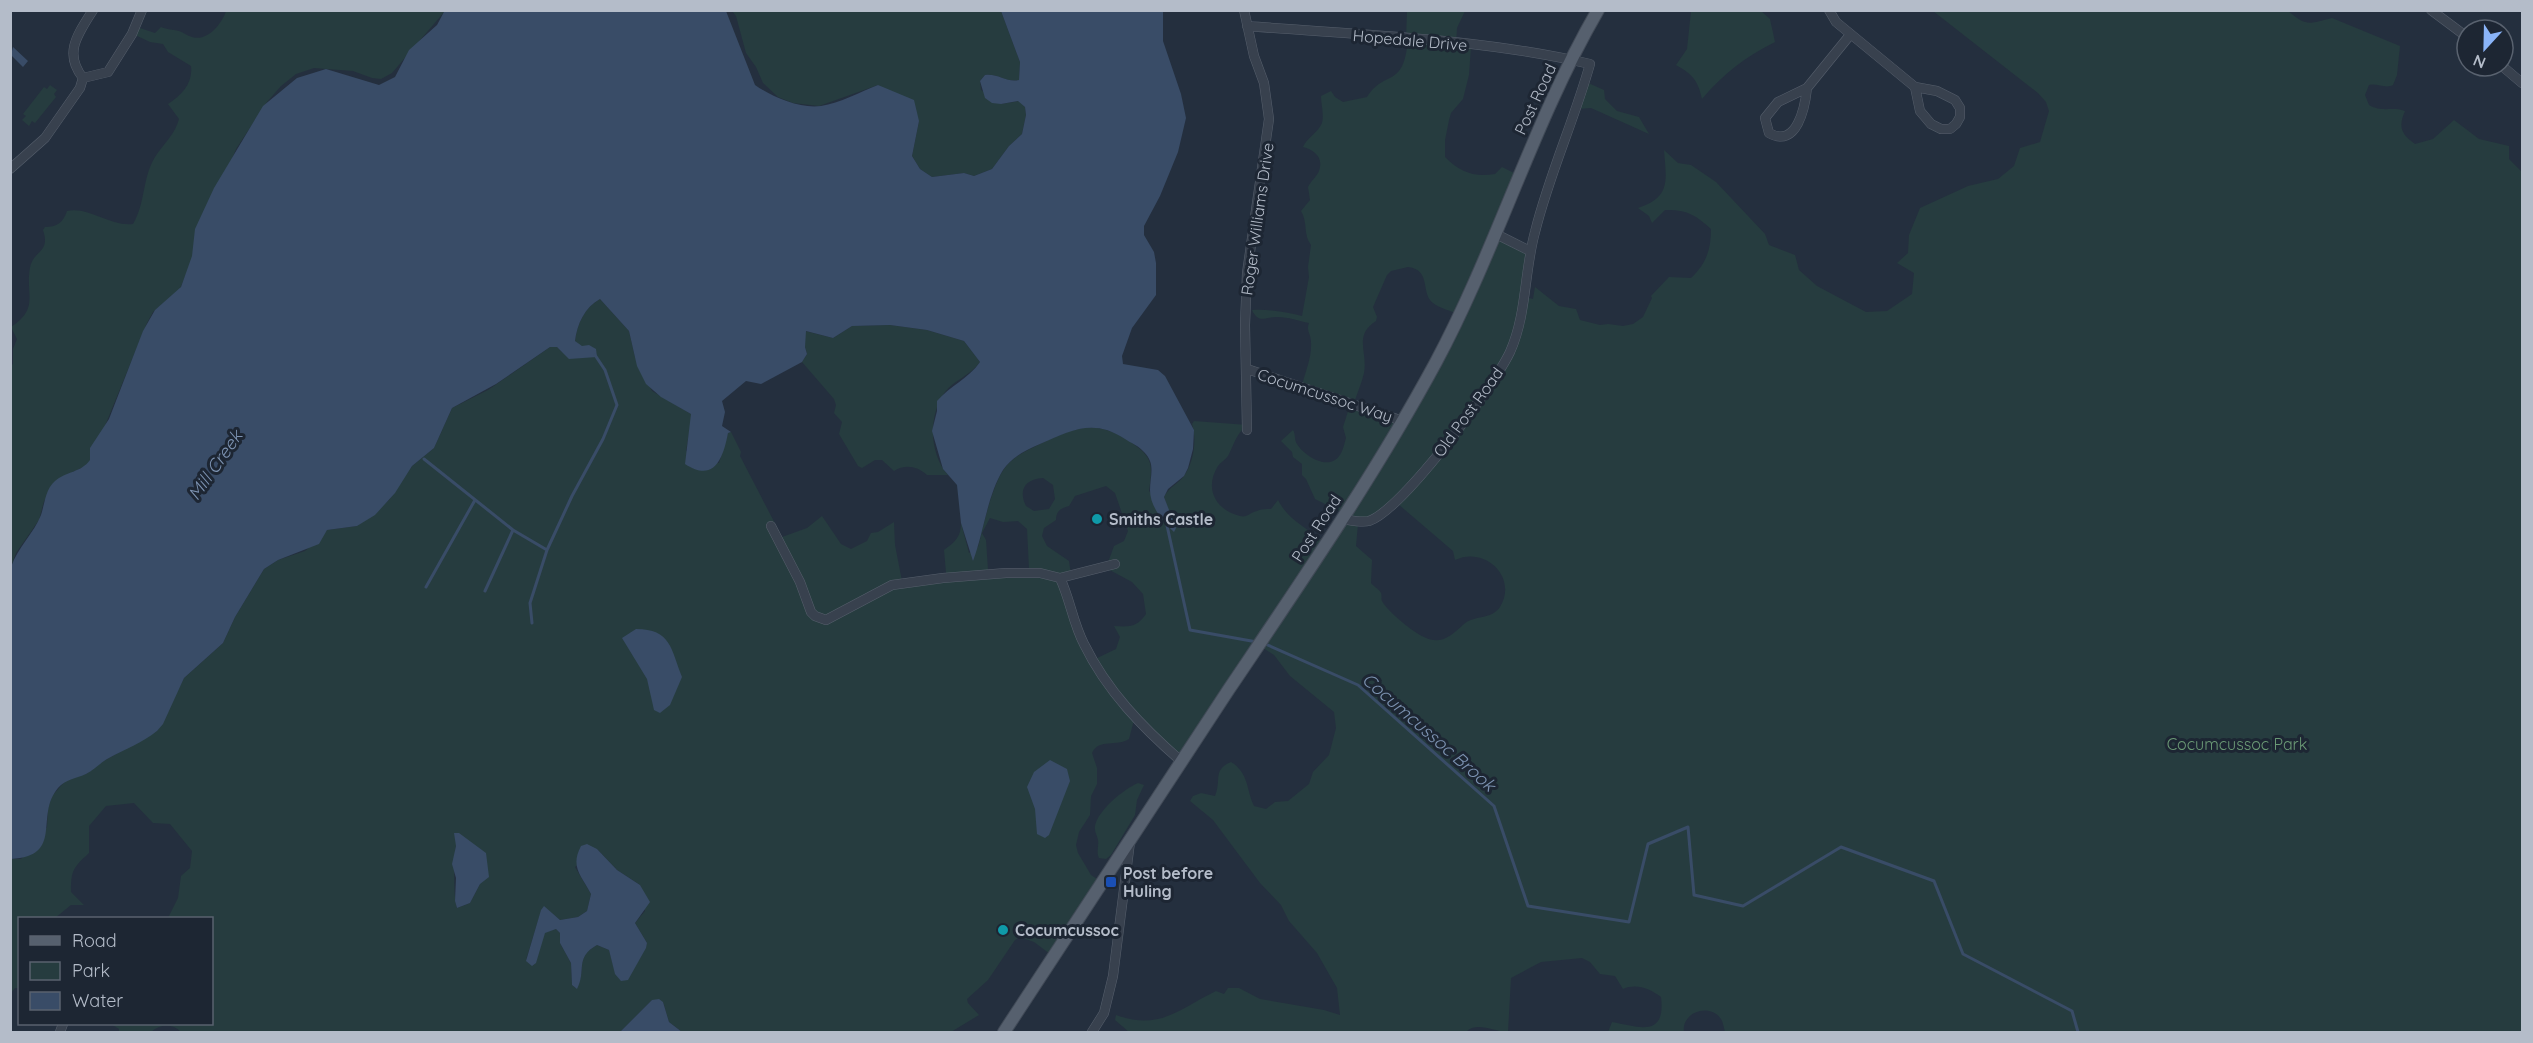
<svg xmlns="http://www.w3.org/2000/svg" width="2533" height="1043" font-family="Quicksand,sans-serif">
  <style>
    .green { fill: #263c3f; fill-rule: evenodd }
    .water { fill: #394c67 }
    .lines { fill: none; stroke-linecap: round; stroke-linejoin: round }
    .stream { stroke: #394c67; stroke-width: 3 }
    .minor-casing { stroke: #565f6c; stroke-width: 10 }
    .major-casing { stroke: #414a57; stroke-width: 14 }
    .minor { stroke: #38414e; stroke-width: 9 }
    .major { stroke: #56606e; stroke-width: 12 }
    .culture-dot { fill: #0f9aa8; stroke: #1d2633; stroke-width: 2 }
    .transit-dot { fill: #1a4fb4; stroke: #1d2633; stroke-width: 2 }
    .labels { text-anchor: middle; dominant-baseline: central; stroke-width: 6; stroke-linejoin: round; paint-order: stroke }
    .street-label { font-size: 16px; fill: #b4bcc9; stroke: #1d2633 }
    .poi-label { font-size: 16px; font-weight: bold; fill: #b4bcc9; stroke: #1d2633; text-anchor: start }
    .park-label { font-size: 16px; fill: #6b9a76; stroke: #1d2633 }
    .water-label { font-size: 18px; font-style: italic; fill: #7c92b1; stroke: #1d2633 }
  </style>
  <rect width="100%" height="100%" fill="#242f3e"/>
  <!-- green -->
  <path class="green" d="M2287,10C2307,27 2308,24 2332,18L2400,46L2397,75L2393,85C2385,89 2378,83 2369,85L2365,95L2369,105C2383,113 2391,106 2405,111C2398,127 2401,134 2415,144L2433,139L2454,120L2479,139L2509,146V159L2522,172V1032H1725C1724,1028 1723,1022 1721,1019C1709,1002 1681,1013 1684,1032H1608L1612,1022C1639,1027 1666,1038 1661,997C1650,989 1637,983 1623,989L1615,976L1600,974L1590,962L1582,958L1541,962L1511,978L1508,1032C1494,1032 1477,1021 1466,1032H1129L1115,1020L1116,1015C1160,1031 1179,1009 1216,991L1224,994L1228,988H1239L1260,999L1324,1010L1340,1015L1337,988L1317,953L1289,921L1281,905L1260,883L1213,820L1190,801L1193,796L1201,793L1215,796C1222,780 1212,770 1231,762C1249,773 1246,789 1254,806L1266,809L1275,802L1288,801L1309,784L1313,772L1329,755L1336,728L1334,712L1290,676L1274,655L1260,646L1184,759L1134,720L1129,739C1117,747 1099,738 1092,753L1097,768V784L1091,796L1090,815L1079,832L1076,845L1078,853L1091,875L1103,883L1054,957L1034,942L1020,937L1015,940L988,980L967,999L968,1003L979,1015L951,1032H682L669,1022L663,1002L652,1000L620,1032H181C172,1023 160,1024 151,1032H119V1029L111,1024H212V918H168L178,898L181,876L190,868L192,851L170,824L153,823L134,803L106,806L89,826V853C73,868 71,870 71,892L84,905H71L55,918H20L19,988H15L11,993V859H21L47,827L48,808L52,796L66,780L86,774L102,762L157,731L184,678L223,643L235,617L264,569L278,560L305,551L327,530L357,526L389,500L412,466L434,448L452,408L488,390L550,347H557C565,357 576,358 589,356L575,341C577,324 585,307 600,299L629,331L635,357L652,391L691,414V422L686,451L719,463L728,433L731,432L741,452L740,456L782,537L807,528L822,516L841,544L851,549L867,541L871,533L878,532L894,522L895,545L902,581L946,573L944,550C955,542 961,537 961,523L969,553L978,547C984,524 992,483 1007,465C1017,454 1030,449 1042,443C1076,427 1095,419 1129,441C1153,457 1153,463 1149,491L1169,512L1164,497C1169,487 1178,484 1184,476C1194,462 1197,439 1192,424L1194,421L1248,425C1236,433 1235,443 1228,456C1225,460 1221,462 1218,466C1204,488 1215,510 1240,516C1247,518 1251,512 1257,511C1261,509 1266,509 1271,509L1278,500C1289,521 1306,527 1323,541L1343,513L1315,499L1306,479L1302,475V464L1293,457L1292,452L1281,441L1293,430C1296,435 1294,440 1297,444C1303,454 1323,468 1335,460C1342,456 1344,445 1346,438L1343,427L1351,402L1302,385C1306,370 1312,357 1311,342C1311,333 1306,332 1309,323C1299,321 1288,317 1278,317C1266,316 1259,325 1252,310C1270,309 1285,312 1302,316L1309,277L1308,267L1311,245C1303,235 1308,222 1301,211L1310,200L1308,187C1311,181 1317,176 1319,171C1324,157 1314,150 1303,147C1307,138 1316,134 1321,125C1325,118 1321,104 1321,96L1331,91L1335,97L1343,102L1367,97C1386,68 1403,90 1408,40L1406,39L1407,11H1465L1457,28L1456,43L1471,47L1469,75L1463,99L1451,113L1449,120L1445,140V157C1461,173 1474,177 1495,174L1502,167L1520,176L1498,234L1530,252L1526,297L1533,299L1535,287L1559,306L1576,309L1580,320L1600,325L1608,324L1623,326L1633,324L1643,317L1652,298L1651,296L1669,277L1691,278C1706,264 1711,250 1711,229C1696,215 1686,209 1665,210L1652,223L1649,216L1638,208C1672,197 1666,179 1664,150L1678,163L1691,165L1716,182L1765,234L1769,245L1795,255L1799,270L1817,286L1866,312L1887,311L1912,294L1914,273L1897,263L1908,253L1909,235L1920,208L1968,186L1998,179L2014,166L2020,148L2040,142L2049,111L2046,102L2038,93L1933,11ZM1408,267C1432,270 1420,293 1433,303C1439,308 1452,311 1460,315L1405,418L1355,400C1358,391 1362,382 1364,373C1368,351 1353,336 1376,321L1377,317L1373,307L1387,275L1391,271ZM1043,478L1053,485L1055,499L1049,509L1034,511L1026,506C1018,490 1025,479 1043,478ZM1106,486L1115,493L1128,531L1124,541L1114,546L1106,568L1132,582L1143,594L1146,614C1137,627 1130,627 1114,626L1120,637L1116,649L1093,660L1062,579L1071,575L1069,561L1047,546L1042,536L1044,528L1056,520C1056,511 1061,508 1069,506L1075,496ZM1398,504L1453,551L1455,560C1486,546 1518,578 1500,607C1491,620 1474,615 1464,624C1452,635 1441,646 1424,637C1414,633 1387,611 1382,601C1381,599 1382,595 1381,593C1379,589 1373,586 1371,583L1372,560L1356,546L1358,524ZM990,518L1003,522L1018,521L1027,529L1029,569L989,571L988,570L986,540L982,533ZM456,846L480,884L470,903L457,908C453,897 454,858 456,846ZM597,849L617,870L640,885L645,911L635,923L647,943C643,956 633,968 627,980L616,974L609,950L597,945C573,958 588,971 576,988L572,985L571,963L560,943V933L556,929L545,932L526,960L541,911L544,907L560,920L578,917L587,911L591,894L575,867Z
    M226,11H445L392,73L381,79L372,78L353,71L314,68L296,74L281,86L267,102L236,149L180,289L153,312L147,323L91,460L87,465L71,473L44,501L39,520L16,553L11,567L10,366L13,364V349L17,339L11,327C40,308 25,294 30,268C33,250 51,253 43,230L45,227C57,227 63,223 67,211C89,206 110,227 133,224C146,203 142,175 157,154C166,141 175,134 179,119L168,104C182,95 193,83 191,66L168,52L163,44L150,42L133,34L137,27L155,33L161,27C168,30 172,29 179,31C183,32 187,36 192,37C207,42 222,24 226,11Z
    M732,11H1001L1020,62L1019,80C1006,83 998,73 985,75L980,81L981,90L1001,104L1019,101L1025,107L1026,115L1022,134L1009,146L992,169L974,176L964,173L932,177L920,169L912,156L919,121L878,85L819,106L793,103L778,97L763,83L756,67L746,53L736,16Z
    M1691,11H1761L1770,19L1775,42C1745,57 1723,74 1702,99C1698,80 1692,74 1676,65L1687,49Z
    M1586,82L1604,90L1605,99L1617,111L1639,117L1649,134L1591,108L1577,109Z
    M50,85L57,90L54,94L56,97L35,123L32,121L29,126L22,120L26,116L23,114L44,87L47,89Z
    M890,325L927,330L964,341L980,362C971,375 954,380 945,392C928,415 929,454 948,475H927C917,466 905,464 894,471L882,460H875L862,468L858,466L839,434L842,422L834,413L836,405L834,399L802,362L807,354L805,347V331L833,338L852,326Z
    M1138,783L1144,785L1137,800L1135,815L1111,855L1106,859L1099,858C1096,852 1099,847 1098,840C1097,835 1094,831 1095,826C1098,810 1124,789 1138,783Z"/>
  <!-- water -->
  <path class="water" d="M445,10L726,11L755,85C772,97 800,109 821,106C840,103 860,92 878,85L914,100L919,121L912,156L920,169L932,177L964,173L974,176L992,169L1009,146L1022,134L1026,115L1025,107L1018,101L1001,104L992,103L985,98L980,81L985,75C998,73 1007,83 1019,80L1020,62L1001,11H1163V41L1181,94L1186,118L1178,152L1160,196L1144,226V235L1154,252L1156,263V295L1132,328L1122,356L1123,364L1158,370L1165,376L1194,430L1193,449L1188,468L1184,476L1168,489L1164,497L1176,528L1174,532C1163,521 1150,507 1150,490C1150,475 1156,464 1144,452C1139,446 1131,443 1125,439C1094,418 1071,430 1040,444C1026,450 1012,457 1003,470C987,496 984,532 973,561L961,523L957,485L943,469L932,431L937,411V401C950,386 969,378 980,362L964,341L927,330L890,325L852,326L833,338L806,331L805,347L807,354L802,362L761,384L746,381L722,401L725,412L722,426L731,432L728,433C723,459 714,483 685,464L691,414L661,397L646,384L637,366L629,331L600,299C585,307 577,324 575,341L582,346L589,345L596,349L597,357L569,359L557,347H550L496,384L452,408L434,448L412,466L395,493L375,515L357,526L327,530L319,544L278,560L264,569L235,617L223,643L184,678L163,724L157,731C142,743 125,749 109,758C101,762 94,770 86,774C75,779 66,779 58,788C34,816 65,856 11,859V567C18,547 34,533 41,515C45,503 45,490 55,481C65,472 82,472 90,460V448L109,419L143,331L155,310L181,287L192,256L195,229L214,188L263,106L297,78L326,69L379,85L395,77L409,50L437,25Z
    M13,47L28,61L23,67L11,55Z
    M636,629C671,629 671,649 682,677L670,705L660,713L654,710L647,679L622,638Z
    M1050,760L1067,769L1070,781L1049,835L1045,838L1037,834L1035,809L1027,787L1034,772Z
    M454,833H459L486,853L489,877L480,884L470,903L457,908L455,901L456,878L452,864L456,846Z
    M587,844L597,849L617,870L640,885L650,902L635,923L647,943L646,948L628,980L621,981L615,974L609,950L597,945C574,958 587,970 577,989L572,985L571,963L560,943V933L556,929L545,933L536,963L532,966L526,961L541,910L544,906L560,920L578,917L587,911L591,894C581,875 570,867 581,846Z
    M659,999L663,1002L669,1022L682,1032H620L652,1000Z"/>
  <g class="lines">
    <!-- stream -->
    <path class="stream" d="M424,459L513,530L547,550
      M1166,521L1190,630L1257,642
      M426,587L475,500
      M485,591L513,530
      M532,623L530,603L547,550L572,496L603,439L617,405L605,370L595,355
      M1263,643L1358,685L1494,806L1528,906L1629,922L1648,844L1688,827L1694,895L1743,906L1841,847L1934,881L1963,954L2072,1011L2078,1032"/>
    <!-- minor casing -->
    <g class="minor-casing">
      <path id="minor" d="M93,10C78,34 63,53 83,78L108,72L132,34L142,10
        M1244,10L1254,56L1264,83L1269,119L1247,273L1245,325L1247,430
        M1829,10L1836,22L1915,87L1937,91L1955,100L1960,108V117L1956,124L1950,129H1941L1931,124L1920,111L1915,87
        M2431,10L2467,37
        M1247,26C1361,35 1479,38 1590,64C1574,121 1549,175 1535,232C1524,272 1527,314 1510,352C1494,386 1402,510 1369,521C1361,523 1350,520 1342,519
        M2502,66L2522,83
        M1807,88C1805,107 1797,149 1769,133L1765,118L1778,102L1807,88L1850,35
        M10,169L45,138L80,88L83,78
        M1496,234L1530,251
        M1247,369L1403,421
        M771,526L800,582L811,612L815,616L826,620L892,585L943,578L1006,573H1040L1060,578L1115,564
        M1060,578C1070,599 1073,623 1084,644C1107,691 1142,727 1181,761
        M60,1032L63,1024
        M1092,1032L1104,1013L1113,976L1130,842"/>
    </g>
    <!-- major casing -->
    <g class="major-casing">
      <path id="major" d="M1004,1032C1079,918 1153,803 1229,689C1301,582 1375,475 1436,362C1497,248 1533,122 1598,10"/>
    </g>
    <!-- minor -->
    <use href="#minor" class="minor"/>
    <!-- major -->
    <use href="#major" class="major"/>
  </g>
  <!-- markers -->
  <g class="culture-dot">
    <circle cx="1097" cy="519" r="6"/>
    <circle cx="1003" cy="930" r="6"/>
  </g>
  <rect class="transit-dot" x="1105" y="876" width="12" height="12" rx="3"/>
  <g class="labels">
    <!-- street labels -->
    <g class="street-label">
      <text transform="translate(1410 40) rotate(5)">Hopedale Drive</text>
      <text transform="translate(1535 99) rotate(-65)">Post Road</text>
      <text transform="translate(1257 219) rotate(-82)">Roger Williams Drive</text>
      <text transform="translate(1325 395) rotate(18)">Cocumcussoc Way</text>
      <text transform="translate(1468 412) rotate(-54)">Old Post Road</text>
      <text transform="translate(1316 528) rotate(-57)">Post Road</text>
    </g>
    <!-- poi labels -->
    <g class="poi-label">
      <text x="1109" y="519">Smiths Castle</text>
      <text x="1123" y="873">Post before<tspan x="1123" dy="18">Huling</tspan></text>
      <text x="1015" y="930">Cocumcussoc</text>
    </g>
    <!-- park labels -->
    <g class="park-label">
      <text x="2237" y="744">Cocumcussoc Park</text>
    </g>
    <!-- water labels -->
    <g class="water-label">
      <text transform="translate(215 465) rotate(-55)">Mill Creek</text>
      <text transform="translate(1429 732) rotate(41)">Cocumcussoc Brook</text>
    </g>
  </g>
  <!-- border -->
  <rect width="2533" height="1043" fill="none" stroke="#b4bcc9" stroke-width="24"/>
  <!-- legend -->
  <rect x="18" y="917" width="195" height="108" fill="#1d2633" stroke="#59626f" stroke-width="1.5"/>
  <rect x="30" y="936" width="30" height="9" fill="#56606e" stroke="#59626f" stroke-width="1.5"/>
  <text x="72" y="947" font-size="18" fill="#b4bcc9">Road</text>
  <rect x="30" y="962" width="30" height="18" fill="#263c3f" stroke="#59626f" stroke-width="1.5"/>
  <text x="72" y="977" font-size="18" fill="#b4bcc9">Park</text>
  <rect x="30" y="992" width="30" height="18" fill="#394c67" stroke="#59626f" stroke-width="1.5"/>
  <text x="72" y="1007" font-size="18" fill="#b4bcc9">Water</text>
  <!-- north arrow -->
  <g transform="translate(2485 48) rotate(202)"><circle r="28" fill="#1d2633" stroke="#59626f" stroke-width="1.5"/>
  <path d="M0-4.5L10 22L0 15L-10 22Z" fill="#8ab4f8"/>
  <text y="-9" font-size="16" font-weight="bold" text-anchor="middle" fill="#b4bcc9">N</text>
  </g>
</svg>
